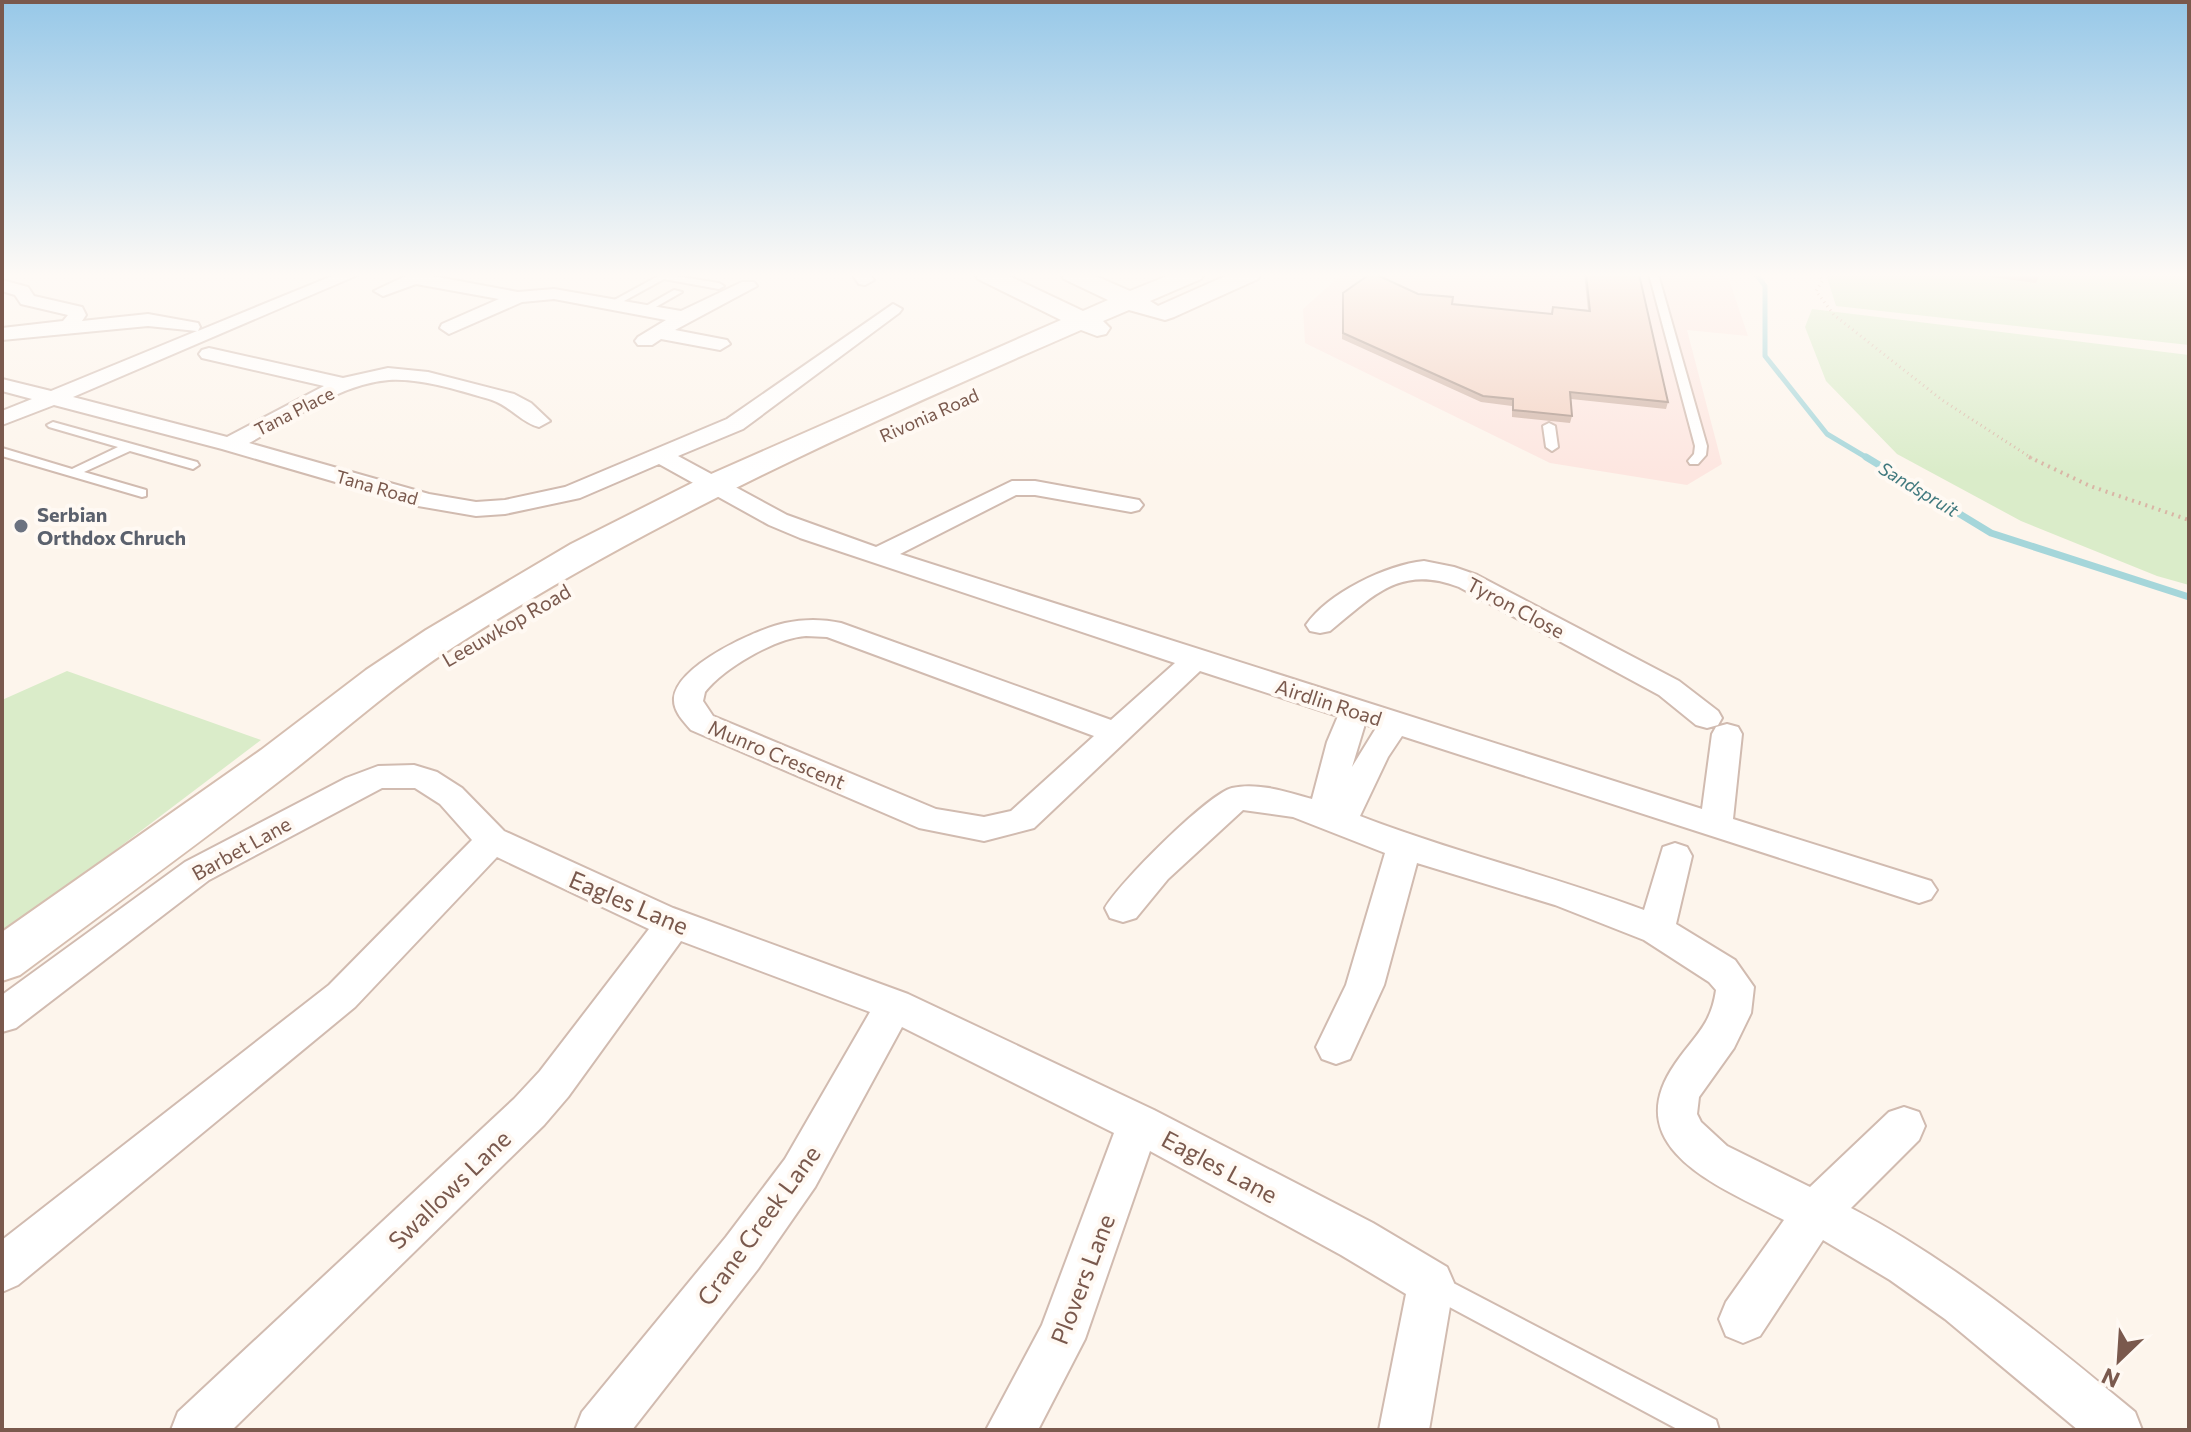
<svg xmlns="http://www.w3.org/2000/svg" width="2191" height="1432" font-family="Commissioner,sans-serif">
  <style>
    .commercial { fill: #fde6e0 }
    .green { fill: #daecc9 }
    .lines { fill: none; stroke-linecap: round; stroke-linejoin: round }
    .stream-far1 { stroke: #a5d6da; stroke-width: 5 }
    .stream { stroke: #a5d6da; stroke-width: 7 }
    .lane-casing { stroke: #d1bbb0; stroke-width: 4 }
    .street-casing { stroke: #d1bbb0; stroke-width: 4 }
    .secondary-casing { stroke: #d6beb0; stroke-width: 4 }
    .path-far1 { stroke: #d9b5a5; stroke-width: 3; stroke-dasharray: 1 4; stroke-linecap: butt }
    .path { stroke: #d9b5a5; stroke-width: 4; stroke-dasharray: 2 5; stroke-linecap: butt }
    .lane { fill: #fff; fill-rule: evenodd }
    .street { fill: #fff; fill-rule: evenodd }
    .secondary { fill: #fff; fill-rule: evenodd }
    .wall { fill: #d1b5a8 }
    .building { fill: #f3d2c3; stroke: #aa9388; stroke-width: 2 }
    .worship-dot { fill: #6b7280; stroke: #fff9f3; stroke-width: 3 }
    .labels { text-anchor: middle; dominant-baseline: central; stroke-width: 8; stroke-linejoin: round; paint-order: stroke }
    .far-street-label { font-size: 18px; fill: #7a594d; stroke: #fff9f3 }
    .far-water-label { font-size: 18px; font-style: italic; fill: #40797e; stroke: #fff9f3 }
    .worship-label { font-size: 20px; font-weight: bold; fill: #5b616d; stroke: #fff9f3; text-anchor: start }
    .street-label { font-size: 20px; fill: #7a594d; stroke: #fff9f3 }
    .near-street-label { font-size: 24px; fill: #7a594d; stroke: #fff9f3 }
  </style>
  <rect width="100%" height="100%" fill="#fdf5ec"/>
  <!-- commercial -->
  <path class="commercial" d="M1342,274H1727L1748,336L1687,330L1722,464L1687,485L1550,463L1305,343L1303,309Z"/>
  <!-- green -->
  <path class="green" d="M1826,274H2189V345L1836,306Z
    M1812,309L2189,355V585L2157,576L2021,521L1897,454L1826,381L1805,327Z
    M67,671L261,740L2,936V700Z"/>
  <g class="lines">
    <!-- stream-far1 -->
    <path class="stream-far1" d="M1756,274L1765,286V356L1827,434L1869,459"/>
    <!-- stream -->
    <path class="stream" d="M1866,457L1991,533L2189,597"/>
    <!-- lane casing -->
    <g class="lane-casing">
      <path id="lane" d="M662,274L719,283L724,286L719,289L664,279L615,306L607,304Z
        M1649,274H1658L1707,446L1706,455L1698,464H1690L1688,461L1694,454L1695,446Z
        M674,290L682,292L647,312L639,310Z
        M53,422L197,462L199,465L193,469L130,451L84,472L146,490V496L142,497L2,456V448L72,469L118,447L49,427L47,425Z
        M1549,423L1555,426L1558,447L1552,451L1546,447L1543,426Z
        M1436,1274L1716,1420L1719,1430H1679L1427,1295L1424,1286L1427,1277Z"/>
    </g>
    <!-- street casing -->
    <g class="street-casing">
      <path id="street" d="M337,274H360L73,397L227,437L324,386L202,358L199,354L202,350L209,348L343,378L388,368L428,372L514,394L531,403L550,421L539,427C522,423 510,406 492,400C461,391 422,378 389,380C339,384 292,420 249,443L429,494L476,502L505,500L565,487L727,419L893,304L902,309L899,313L743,429L678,456L787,515L876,547L1012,481H1035L1139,500L1143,505L1139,510L1131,512L1035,495H1016L900,554L1702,809L1712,734L1716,727L1727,724L1738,727L1742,734L1733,819L1931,881L1937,890L1931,899L1919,903L1402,736L1388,757L1360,816C1453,852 1550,875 1644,910L1663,847L1675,843L1687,847L1692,856L1676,924L1735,960L1754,987L1751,1013L1734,1048L1699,1097L1697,1114L1701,1122L1727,1146L1810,1187L1889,1112L1904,1107L1919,1112L1925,1126L1919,1140L1851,1208C1956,1263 2044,1337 2135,1412L2142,1430H2078L1945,1319L1890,1280L1823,1240L1760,1336L1743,1343L1726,1336L1719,1319L1726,1302L1784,1220C1723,1188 1616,1149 1675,1064C1694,1036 1711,1026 1716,990L1709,982L1644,940L1555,905L1417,863L1384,985L1350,1059L1336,1064L1322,1059L1316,1047L1346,985L1385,853L1293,817L1243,810L1168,879L1136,918L1123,922L1110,918L1105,908C1118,884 1208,794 1232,788C1258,782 1287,792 1312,799L1327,742L1338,716L1200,671L1034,828L984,841L919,828L691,730C683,721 673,711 674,698C677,665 757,629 785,623C803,619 823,619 841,623L1111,720L1175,663L800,538L769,525L659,464L580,498L505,514L476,516L418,506L222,449L54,405L2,425V411L32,399L2,391V379L51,391L197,331L148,326L2,340V328L63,321L68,315L21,304L15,295L2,291V280L28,287L34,296L82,307L86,315L82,321L148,314L198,323L200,327L198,331ZM806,636L827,637L1094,736L1011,811L984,817L936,809L713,716L703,701L705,692C724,668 775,638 806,636ZM1365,724L1376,728L1352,767Z
        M410,274H433L432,276L518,292L554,289L681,311L742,282H754L757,286L675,330L727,340L730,344L720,350L661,339L652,345H638L635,341L638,337L666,320L554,299L522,302L449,334L440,328L442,324L499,299L416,284L383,296L374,291Z
        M852,274H869L874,280L865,285L859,284Z
        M1424,561L1454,567L1477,575L1679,681L1718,711L1722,718L1718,725L1707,728L1696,725L1659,695L1459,587C1400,564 1373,596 1330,631L1320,633L1310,631L1306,625C1328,593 1386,565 1424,561Z
        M414,765L437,772L462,788L504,831L673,908L908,994L1154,1110L1373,1223L1447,1267L1454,1283L1429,1430H1379L1406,1294L1341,1255L1150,1151L1085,1339L1038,1430H986L1042,1325L1114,1133L902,1027L815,1187L758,1269L632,1430H575L582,1412L726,1237L785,1159L870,1012L681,941L568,1097L544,1125L232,1430H171L178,1412L514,1099L540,1071L649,929L497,857L355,1007L18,1285L2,1292V1240L329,985L472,840L440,804L415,788H382L209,880L16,1028L2,1032V995L185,862L346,778L378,766Z"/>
    </g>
    <!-- secondary casing -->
    <g class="secondary-casing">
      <path id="secondary" d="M975,274H1005L1083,311L1108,300L1064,279L1061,274H1091L1130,291L1172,274H1204L1201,279L1150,301L1158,306L1230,274H1261L1258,279L1174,317L1165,320L1129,310L1103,321L1110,328L1106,334L1097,336L1081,330C867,423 652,519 455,646C397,683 346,729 291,772C202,841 111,907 20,975L2,981V932L261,750L366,670L426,630L571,544L702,478L1061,320L978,279Z"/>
    </g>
    <!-- path-far1 -->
    <path class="path-far1" d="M1817,274L1823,280L1816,291L1834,315L1942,400L2033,459"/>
    <!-- path -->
    <path class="path" d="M2029,457L2090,486L2189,520"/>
    <!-- lane -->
    <use href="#lane" class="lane"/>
    <!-- street -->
    <use href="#street" class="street"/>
    <!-- secondary -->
    <use href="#secondary" class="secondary"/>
  </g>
  <!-- wall -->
  <path class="wall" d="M1584,274H1639L1668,402L1666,409L1571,399L1572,416L1570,423L1512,417V406L1481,402L1342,339L1343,293L1418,294L1452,304L1552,314L1553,307L1588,310Z
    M1988,274H2040L2036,283L1990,277Z"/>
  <!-- building -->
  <path class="building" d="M1370,274H1375L1418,294L1453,297L1452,304L1552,314L1553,307L1590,311L1586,274H1639L1668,402L1570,392L1572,416L1513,410V399L1483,396L1343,333V293Z"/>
  <!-- sky -->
  <linearGradient id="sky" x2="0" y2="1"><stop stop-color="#97c8e8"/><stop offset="0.58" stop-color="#fefaf6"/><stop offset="1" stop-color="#fefaf6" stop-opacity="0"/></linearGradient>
  <rect width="2191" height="474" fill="url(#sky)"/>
  <!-- markers -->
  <circle class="worship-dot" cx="21" cy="526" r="8"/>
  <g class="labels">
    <!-- far-street labels -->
    <g class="far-street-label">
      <text transform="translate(294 411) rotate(-27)">Tana Place</text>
      <text transform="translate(929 415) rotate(-24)">Rivonia Road</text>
      <text transform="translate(377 487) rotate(16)">Tana Road</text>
    </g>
    <!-- far-water labels -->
    <g class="far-water-label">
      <text transform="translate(1919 489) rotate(31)">Sandspruit</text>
    </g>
    <!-- worship labels -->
    <g class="worship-label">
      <text x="37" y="514">Serbian<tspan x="37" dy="23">Orthdox Chruch</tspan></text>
    </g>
    <!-- street labels -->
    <g class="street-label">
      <text transform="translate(1516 607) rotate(28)">Tyron Close</text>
      <text transform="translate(506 625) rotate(-30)">Leeuwkop Road</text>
      <text transform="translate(1329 702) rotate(18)">Airdlin Road</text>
      <text transform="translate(777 754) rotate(23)">Munro Crescent</text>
      <text transform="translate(241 848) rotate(-29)">Barbet Lane</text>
    </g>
    <!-- near-street labels -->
    <g class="near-street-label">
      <text transform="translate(629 902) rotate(23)">Eagles Lane</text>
      <text transform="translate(1220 1166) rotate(28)">Eagles Lane</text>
      <text transform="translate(449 1189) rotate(-44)">Swallows Lane</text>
      <text transform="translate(758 1225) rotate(-54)">Crane Creek Lane</text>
      <text transform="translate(1082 1279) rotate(-69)">Plovers Lane</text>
    </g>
  </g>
  <!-- border -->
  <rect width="2191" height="1432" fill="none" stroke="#7a594d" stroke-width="8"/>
  <!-- north arrow -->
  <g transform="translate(2119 1360) rotate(205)" stroke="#fff9f3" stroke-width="6" paint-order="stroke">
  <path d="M0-6L14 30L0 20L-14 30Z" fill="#7a594d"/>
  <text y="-12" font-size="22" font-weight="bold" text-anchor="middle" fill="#7a594d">N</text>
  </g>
</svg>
